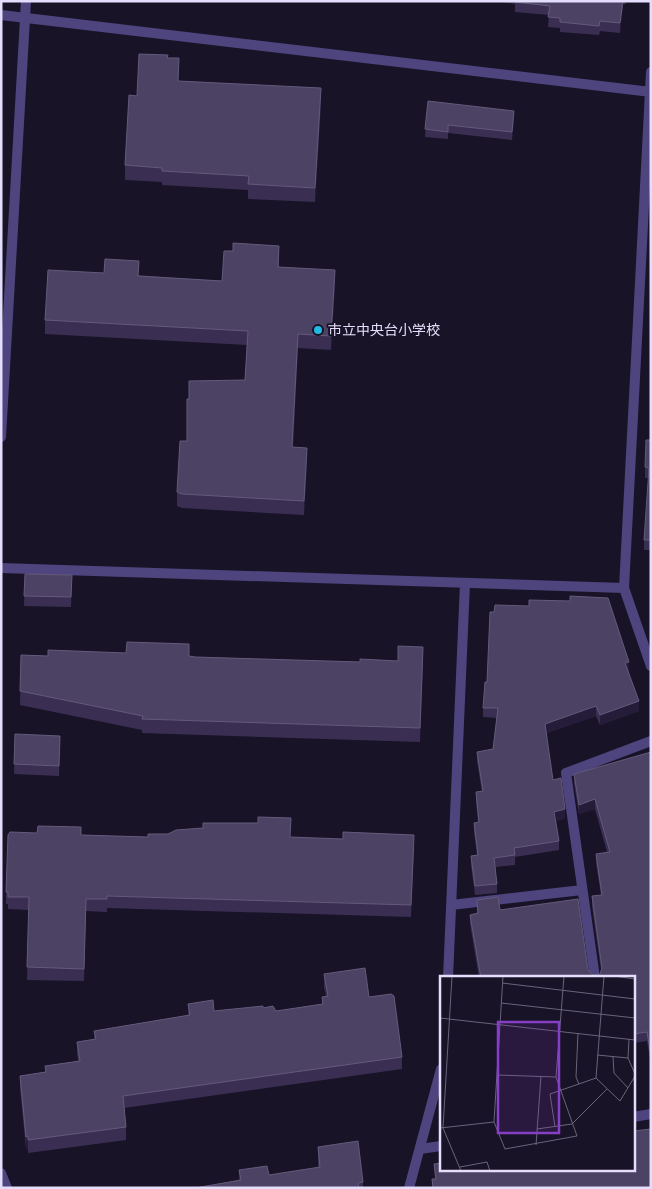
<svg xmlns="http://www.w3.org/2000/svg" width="652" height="1189" font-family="'Archivo Narrow','Noto Sans JP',sans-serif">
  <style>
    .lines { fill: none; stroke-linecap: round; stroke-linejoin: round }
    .minor { stroke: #4e457f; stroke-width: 10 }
    .tertiary { stroke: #4e457f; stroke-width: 10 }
    .wall { fill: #3a2f52 }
    .shaded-wall { fill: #251c39 }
    .building { fill: #4c4264; stroke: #645a7c }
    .poi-dot { fill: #22b9e2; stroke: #191327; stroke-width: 2 }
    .labels { text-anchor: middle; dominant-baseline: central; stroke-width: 4; stroke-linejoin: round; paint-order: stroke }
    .poi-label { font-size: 14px; fill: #e4ddfb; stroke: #191327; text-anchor: start }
    .inset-road { fill: none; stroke: #6a647c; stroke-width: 1 }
    .view { fill: #863ec5; fill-opacity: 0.15; stroke: #863ec5; stroke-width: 2.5 }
    .inset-edge { fill: none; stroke: #e4ddfb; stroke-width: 2.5 }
  </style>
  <rect width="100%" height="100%" fill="#191327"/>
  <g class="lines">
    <!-- minor -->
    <path class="minor" d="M1,437L26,1
      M1,568L624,588
      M451,905L582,890
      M448,978L465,583
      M595,978L566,773L651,741
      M633,1117L651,1114
      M420,1149L441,1146
      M1,1173L7,1188
      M409,1188L441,1069"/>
    <!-- tertiary -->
    <path class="tertiary" d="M1,15L651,92
      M651,72L624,588L651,666"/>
  </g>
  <!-- wall -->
  <path class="wall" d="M494,1H626V4H623L620,33L600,31L599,35L560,32V28L548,27L549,15L515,12V4Z
    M168,58L178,81L321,103L315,202L248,199V190L162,185V182L125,180V165L137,96Z
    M428,101L514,119L512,140L448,133V139L425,137Z
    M279,260V267L335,284L331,350L298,348L293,447L307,461L304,515L182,508L177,506V492L187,441L189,399L245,380L247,345L45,334V320L104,273L222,281Z
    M651,440V550H644V540L649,478H645V467Z
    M25,574L72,575L71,607L24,606Z
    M21,655L48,656H189L195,657L360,662H423L420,742L142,733V730L20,705Z
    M628,671L639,711L600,725L596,716L546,733L553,780L565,818L556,821L559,841V850L515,857V865L495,867L497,884V893L475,895L471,865V856L477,855L474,832V823L478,822L476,802V792H482L477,761V752L493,749L497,718L483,717V708L629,671Z
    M15,734L60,736L59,776L14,774Z
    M651,752V1065L647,1041L633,1043V978H479L470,924V915L477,914V900L500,910L588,970L593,975L600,974L601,970L592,906V896L601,895L596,863V854L607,852L595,809L579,814L574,783V774Z
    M81,835L148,837H291L414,847L411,917L107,908V912L86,911L84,981L27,980L29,910L8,909V904H6V892Z
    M324,974L369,997L402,1057V1069L124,1108L126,1127V1140L28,1153V1149H26L20,1088V1076L45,1072V1066L78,1061L77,1054V1042L94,1039V1031L188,1015V1004L214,1011L263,1008L276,1011L322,1004V997L326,996L324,987Z
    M318,1147L363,1182V1188H195L239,1180V1170L269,1175L318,1168Z
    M440,1156L651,1188H432V1179H435L434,1164L440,1163Z"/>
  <!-- shaded-wall -->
  <path class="shaded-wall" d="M623,1V4L620,33V23Z
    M321,88V103L315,202V188Z
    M514,111V119L512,140V132Z
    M335,270V284L331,350V336Z
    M298,334V348L292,461V447Z
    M307,448V461L304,515V501Z
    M423,647V662L420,742V728Z
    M629,662V671L625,672V663Z
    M639,701V711L600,725V715Z
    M596,706V716L545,733V724Z
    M595,799V809L579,814V805Z
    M565,809V818L554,822V812Z
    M28,1136V1149H26V1137Z"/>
  <!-- building -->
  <path class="building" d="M515,1H623L620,23L600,21L599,26L560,22V18L548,17L550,6L515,2Z
    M139,54L168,55L167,58H179L178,81L321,88L315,188L248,184L249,176L162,171V168L125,165L129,95L137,96Z
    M428,101L514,111L512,132L448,125V132L425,129Z
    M233,243L279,246L278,267L335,270L331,336L298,334L292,447L307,448L304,501L182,494L177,492L180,441H187V399H189V381L245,380L248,331L45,320L48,270L104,273L105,259L139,261L138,276L222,281L224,251H233Z
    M646,440H651V540H644L649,468L645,467Z
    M25,574L72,575L71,597L24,596Z
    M570,596L608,598L629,662L625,663L639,701L600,715L596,706L545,724L553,780L561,778L565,809L554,812L559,841L514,848L515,855L494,858L497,884L475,886L471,856L478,855L474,823L479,822L476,792L483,791L477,752L493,749L498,708H483L485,682H487L490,612H494L495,605L529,606V600L570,601Z
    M127,642L189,644V656L195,657L360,662V659L398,661V646L423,647L420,728L142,719L143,716L20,691L21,655L48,656V650L126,653Z
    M15,734L60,736L59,766L14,764Z
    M651,752V1056L647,1032L633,1034V978H481L470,915L478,913L477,900L498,897L500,910L578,899L588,970L593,975L600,974L602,968L592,896L602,895L596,854L610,852L595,799L579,805L574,774Z
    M258,817L291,818L290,837L343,839V832L414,835L411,905L107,896V899H86L84,969L27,967L29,897H8V892H6L8,835L10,832L37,833L38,826L81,827V835L148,837V834H168L176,830L203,828V823H258Z
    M365,968L369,997L391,994L394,996L402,1057L123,1096L126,1127L28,1140V1136L26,1137L20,1076L46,1072L45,1066L80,1061L77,1042L96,1039L94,1031L190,1015L188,1004L213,1000L214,1011L263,1006V1008L273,1006L276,1011L323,1004L322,997L328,996L324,974Z
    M651,1129V1188H433L432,1179H436L434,1164L441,1163V1170H633V1131Z
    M358,1141L363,1182L358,1183L359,1188H195L241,1180L239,1170L267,1166L269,1175L320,1167L318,1147Z"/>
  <!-- markers -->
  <circle class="poi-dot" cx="318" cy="330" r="5"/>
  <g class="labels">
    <!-- poi labels -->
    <g class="poi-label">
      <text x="328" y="330">市立中央台小学校</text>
    </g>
  </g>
  <!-- overview -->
  <g transform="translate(440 976)">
    <rect width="195" height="195" fill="#191327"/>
    <path class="inset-road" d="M12,0L3,152L21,195M63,0L54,146L65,173L137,160L116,101L124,0M164,0L156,102L180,125L195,100M174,0L195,3M62,7L195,23M61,27L195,42M0,42L195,64M138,57L136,101L139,108M189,63L188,82L195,98M157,79L188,82M173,81L174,97L188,112M57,99L116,101M115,151L110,118L156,102M0,152L54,146M97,153L132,148L167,113M96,169L101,100M20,191L47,186L50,195"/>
    <path class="view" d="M58,46H119V157H58Z"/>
    <rect width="195" height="195" class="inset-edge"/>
  </g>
  <!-- border -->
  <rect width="652" height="1189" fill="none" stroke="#e4ddfb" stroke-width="5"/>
</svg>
